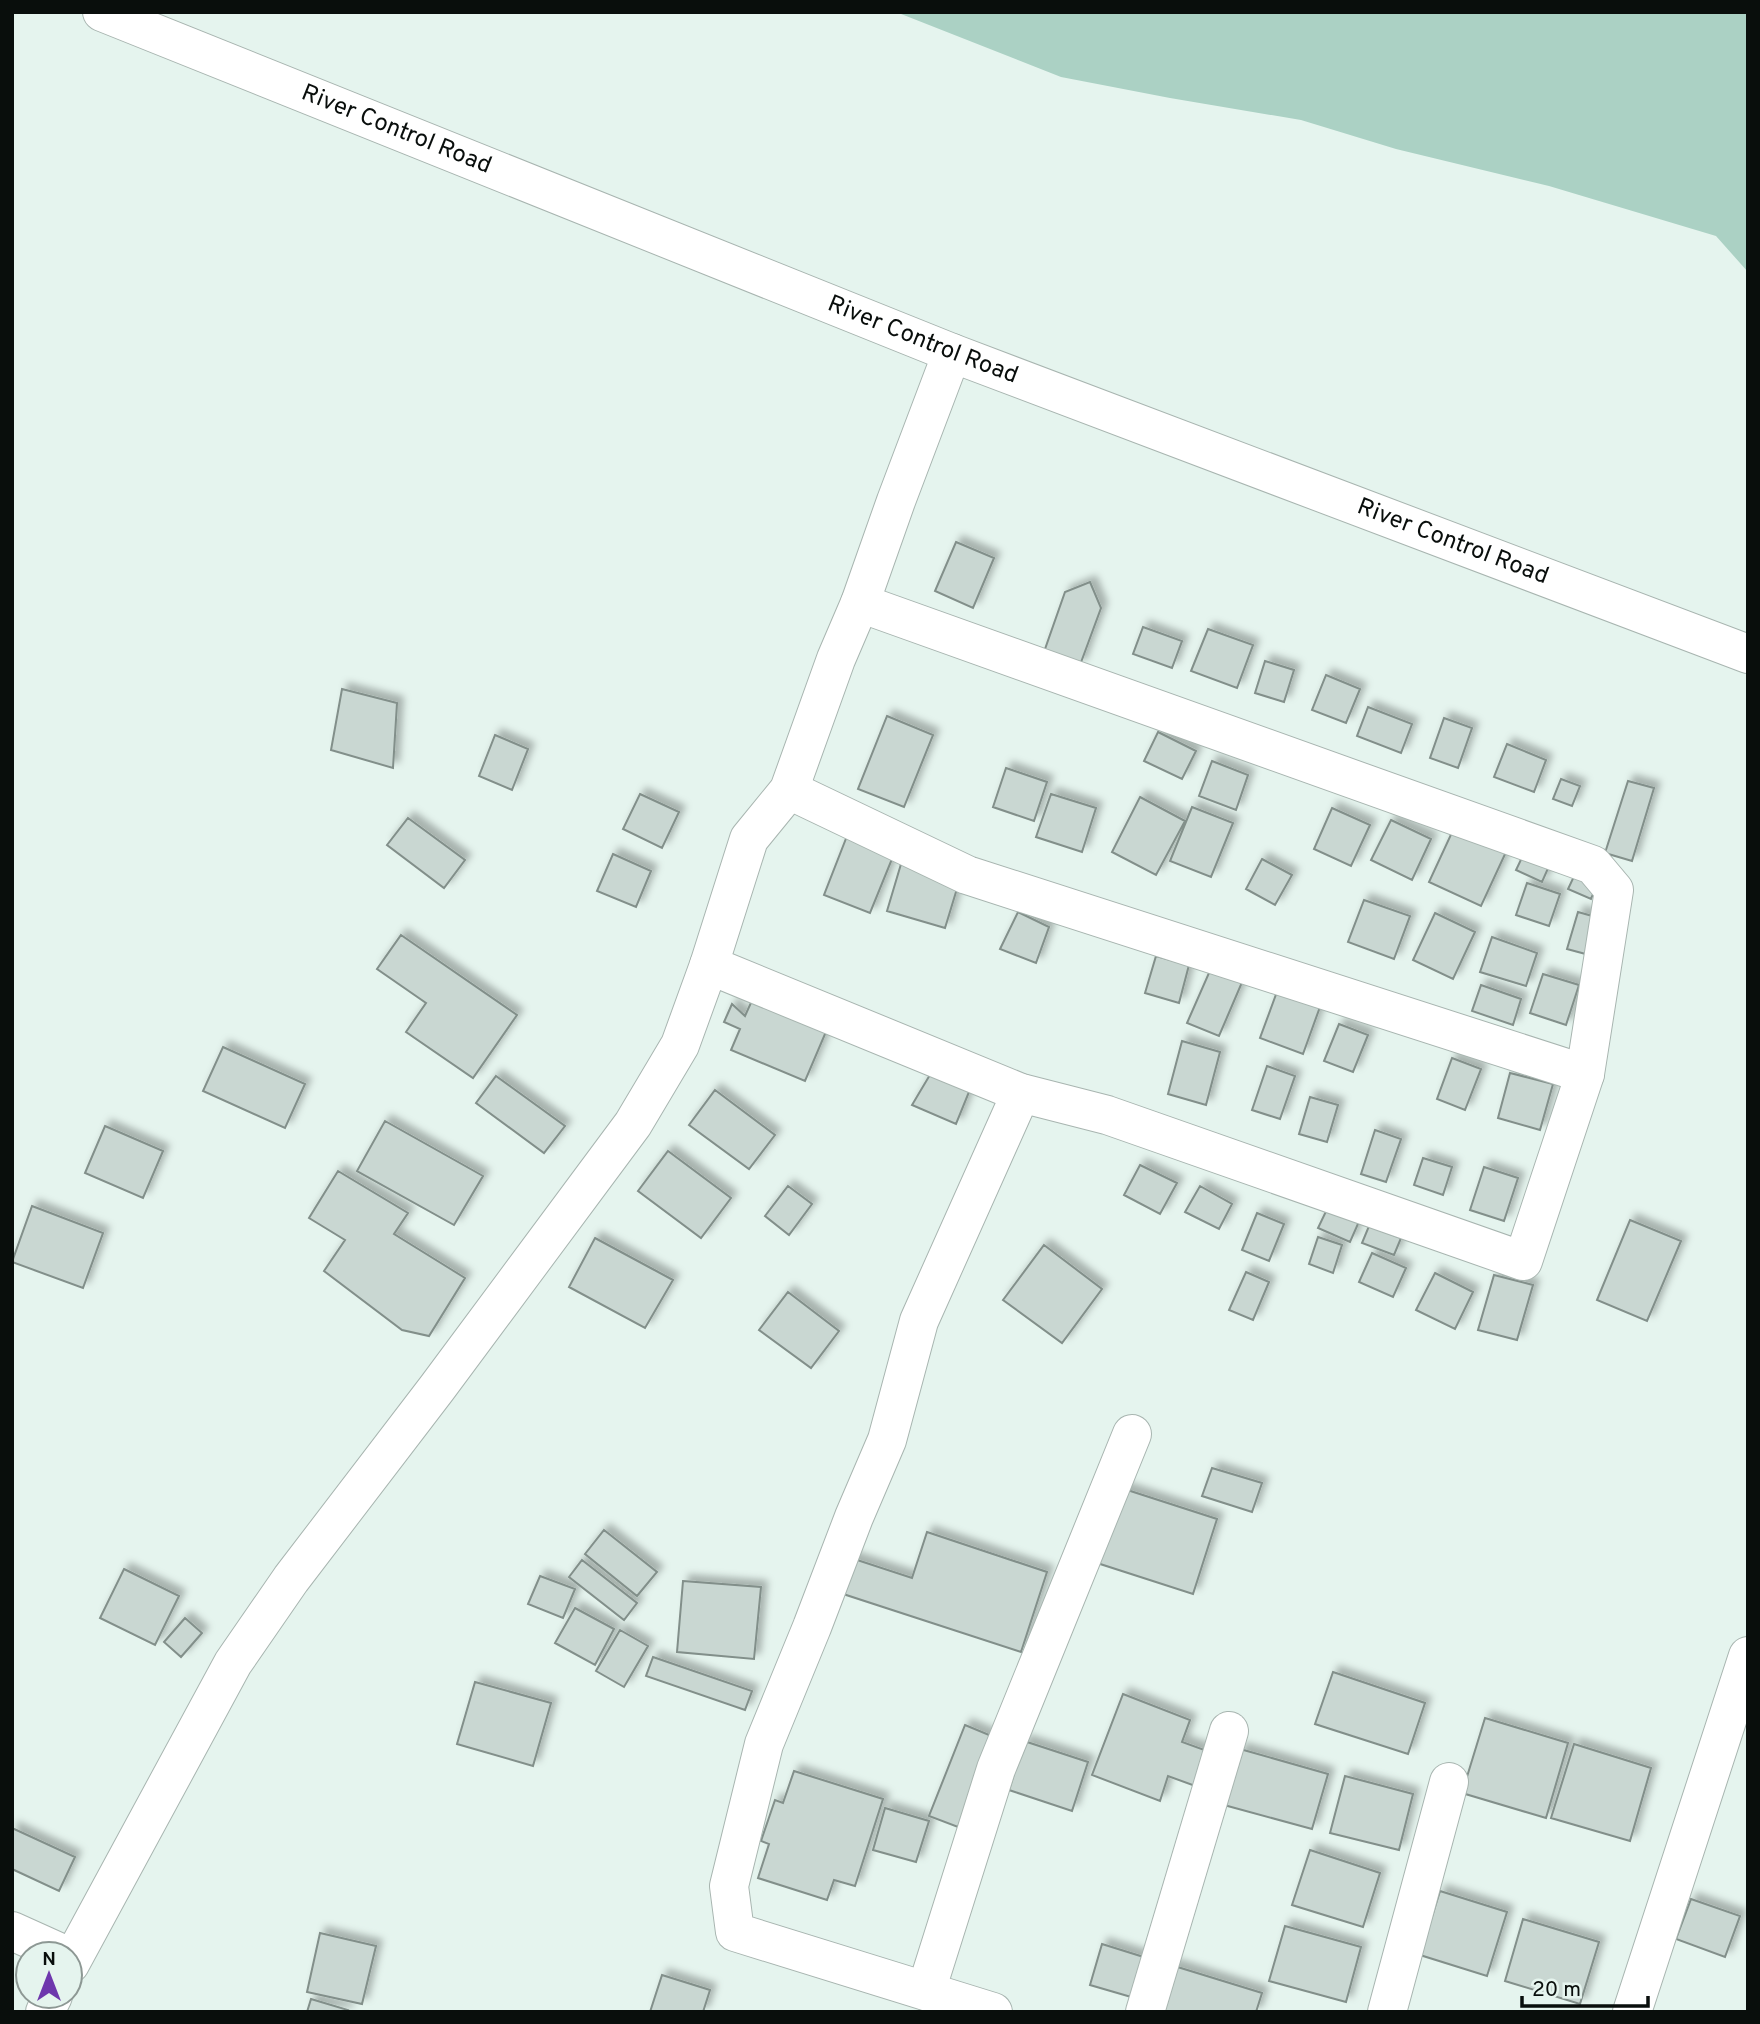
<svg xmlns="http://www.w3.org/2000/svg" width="1760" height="2024" font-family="Overpass,sans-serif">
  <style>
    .water { fill: #abd1c4 }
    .building { fill: #c9d7d2; stroke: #828f8a; stroke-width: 2; filter: url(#shadow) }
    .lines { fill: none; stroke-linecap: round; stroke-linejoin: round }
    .minor-casing { stroke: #a8b5b0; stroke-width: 40 }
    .minor { stroke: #fff; stroke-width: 38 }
    .labels { text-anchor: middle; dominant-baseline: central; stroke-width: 6; stroke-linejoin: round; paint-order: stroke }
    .street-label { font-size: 24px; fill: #090e0c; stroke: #e5f4ee }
  </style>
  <defs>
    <filter id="shadow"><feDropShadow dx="6" dy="-6" stdDeviation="3.5" flood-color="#0004"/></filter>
  </defs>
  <rect width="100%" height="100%" fill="#e5f4ee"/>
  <!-- water -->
  <path class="water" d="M896,12H1748V272L1716,236L1549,186L1396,149L1301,120L1170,98L1061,77Z"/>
  <!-- building -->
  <path class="building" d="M956,542L994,558L973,608L935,591Z
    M1090,582L1101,608L1080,665L1044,652L1065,592Z
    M1143,627L1182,641L1172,668L1133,654Z
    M1208,629L1253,645L1237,688L1191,671Z
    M1265,661L1294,670L1284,702L1255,693Z
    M1326,675L1360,689L1346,723L1312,710Z
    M342,689L397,703L393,768L331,750Z
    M1368,707L1412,724L1401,753L1357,736Z
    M887,716L933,735L904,807L858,789Z
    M1444,718L1472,728L1458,768L1430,758Z
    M1158,732L1196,751L1182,779L1144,761Z
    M495,735L528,749L512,790L479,776Z
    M1507,744L1546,760L1534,792L1494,777Z
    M1212,761L1248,775L1236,810L1199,796Z
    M1006,768L1047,782L1034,821L993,807Z
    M1561,779L1580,786L1572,806L1553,799Z
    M1628,781L1654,788L1632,861L1605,853Z
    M640,794L679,812L662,848L623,829Z
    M1051,794L1096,808L1082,852L1036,837Z
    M1140,797L1185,821L1156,875L1112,852Z
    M1192,807L1233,823L1211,877L1170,861Z
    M1332,808L1370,825L1351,866L1314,849Z
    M408,818L465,860L444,888L387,845Z
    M1391,820L1431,839L1412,880L1371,860Z
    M1454,828L1506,852L1481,906L1429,882Z
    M847,836L894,854L870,913L824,895Z
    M1528,845L1553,857L1542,882L1516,870Z
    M613,854L651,871L636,907L597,891Z
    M1262,859L1292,875L1275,905L1246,889Z
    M901,864L959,882L945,928L887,911Z
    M1577,870L1599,880L1591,899L1568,889Z
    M1527,883L1560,894L1549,926L1516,915Z
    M1364,900L1410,916L1394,959L1348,942Z
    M1018,912L1049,927L1036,963L1000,949Z
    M1578,912L1603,919L1593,956L1567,949Z
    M1435,913L1475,932L1453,979L1413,960Z
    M401,935L517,1015L473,1078L406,1032L426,1003L377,969Z
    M1492,937L1537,953L1526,986L1480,972Z
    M1156,956L1189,965L1179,1003L1145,993Z
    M1212,966L1243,980L1219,1036L1187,1023Z
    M1543,974L1579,985L1566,1025L1530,1013Z
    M1481,985L1521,999L1513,1025L1472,1011Z
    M1278,989L1321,1004L1303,1054L1260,1038Z
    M754,996L828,1027L805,1081L731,1050L740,1029L724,1022L732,1004L745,1016Z
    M1339,1024L1368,1035L1353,1072L1324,1061Z
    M1182,1041L1220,1052L1206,1105L1168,1094Z
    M223,1047L305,1084L285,1128L203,1091Z
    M1452,1058L1481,1069L1465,1110L1437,1099Z
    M1267,1066L1295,1076L1280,1119L1252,1110Z
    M934,1068L971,1087L956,1124L912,1105Z
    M1510,1073L1553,1084L1540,1130L1498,1118Z
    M496,1076L565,1126L544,1153L476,1103Z
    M715,1090L775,1135L749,1169L689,1125Z
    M1310,1097L1338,1105L1327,1142L1299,1134Z
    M385,1121L483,1176L454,1225L357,1171Z
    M105,1126L163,1151L143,1198L85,1173Z
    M1375,1130L1401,1139L1386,1182L1361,1174Z
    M668,1151L731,1198L701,1238L638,1191Z
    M1423,1158L1452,1167L1443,1195L1414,1185Z
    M1140,1165L1177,1183L1160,1214L1124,1195Z
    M1484,1167L1518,1178L1504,1221L1470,1210Z
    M338,1171L408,1213L394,1234L465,1278L429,1336L402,1330L324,1271L345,1240L309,1218Z
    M788,1186L812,1204L789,1235L765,1216Z
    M1200,1186L1232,1204L1219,1229L1185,1212Z
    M1330,1203L1361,1217L1350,1242L1318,1228Z
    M32,1206L103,1233L83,1288L12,1262Z
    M1257,1213L1284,1224L1269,1261L1242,1250Z
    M1630,1220L1681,1241L1647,1321L1597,1300Z
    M1369,1226L1401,1238L1394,1255L1362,1243Z
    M1318,1237L1342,1245L1333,1273L1309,1264Z
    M595,1238L673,1280L645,1328L569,1287Z
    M1044,1245L1102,1289L1062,1343L1003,1300Z
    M1372,1253L1406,1268L1393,1297L1359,1282Z
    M1246,1272L1269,1282L1253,1320L1229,1310Z
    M1435,1273L1473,1292L1455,1329L1416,1310Z
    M1494,1275L1533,1285L1517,1340L1478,1330Z
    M788,1292L839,1331L811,1368L759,1330Z
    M1212,1468L1262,1483L1252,1512L1202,1496Z
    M1118,1487L1217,1519L1193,1594L1094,1562Z
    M604,1530L657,1572L637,1596L585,1554Z
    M927,1532L1047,1572L1021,1652L834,1591L845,1556L912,1578Z
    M582,1560L637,1603L624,1620L569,1577Z
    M124,1569L179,1596L155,1645L100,1618Z
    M540,1576L575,1589L563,1618L528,1604Z
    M683,1581L761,1587L754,1659L677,1652Z
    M575,1608L614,1629L595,1665L555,1643Z
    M185,1618L202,1633L181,1657L164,1642Z
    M620,1630L648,1646L624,1687L596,1671Z
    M653,1657L752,1691L745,1710L646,1676Z
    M1333,1672L1425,1703L1408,1754L1315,1724Z
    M475,1682L551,1703L533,1766L457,1744Z
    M1123,1694L1190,1720L1182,1742L1210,1752L1198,1787L1168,1776L1160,1801L1092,1775Z
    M1485,1718L1568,1743L1546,1818L1462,1793Z
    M965,1725L994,1737L958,1827L929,1816Z
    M1024,1741L1088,1762L1072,1811L1009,1790Z
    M1574,1744L1651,1768L1630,1841L1551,1818Z
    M1240,1749L1328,1774L1312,1829L1224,1805Z
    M794,1771L883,1799L855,1886L834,1880L827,1900L758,1878L769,1844L761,1841L775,1800L783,1803Z
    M1345,1776L1413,1794L1399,1850L1330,1833Z
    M885,1808L929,1821L916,1862L873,1850Z
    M12,1828L75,1857L59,1891L12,1869Z
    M1310,1850L1380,1873L1363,1927L1292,1905Z
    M1440,1891L1507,1912L1487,1976L1420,1955Z
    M1691,1899L1740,1916L1725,1957L1676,1939Z
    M1523,1919L1599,1942L1580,2004L1505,1981Z
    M1285,1926L1361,1947L1346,2002L1269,1981Z
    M320,1933L376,1946L362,2004L307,1992Z
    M1102,1944L1150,1959L1138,1999L1090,1985Z
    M1171,1965L1262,1993L1256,2012H1157Z
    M662,1975L710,1990L703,2012H650Z
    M311,1999L348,2010L347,2012H307Z"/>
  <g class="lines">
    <!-- minor casing -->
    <g class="minor-casing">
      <g id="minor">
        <path id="s1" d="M102,12L952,353L1748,654"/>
        <path d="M789,790L967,875L1585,1074"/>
        <path d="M709,965L1021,1093L1107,1115L1523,1261L1585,1074L1614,890L1593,865L860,603"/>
        <path d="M12,1931L63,1954"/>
        <path d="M70,1964L233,1663L291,1579L437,1388L633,1124L680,1045L709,965L749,839L789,790L836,659L860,603L896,501L952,353"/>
        <path d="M926,1991L996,1769L1132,1434"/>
        <path d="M45,2012L53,1996"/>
        <path d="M993,2012L735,1932L729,1886L764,1744L812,1627L854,1517L887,1440L919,1321L1021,1093"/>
        <path d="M1145,2012L1229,1731"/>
        <path d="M1387,2012L1449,1782"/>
        <path d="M1632,2012L1748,1656"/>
      </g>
    </g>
    <!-- minor -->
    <use href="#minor" class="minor"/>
  </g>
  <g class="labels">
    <!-- street labels -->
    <g class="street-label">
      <text stroke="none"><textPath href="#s1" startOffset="317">River Control Road</textPath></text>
      <text stroke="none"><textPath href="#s1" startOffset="884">River Control Road</textPath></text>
      <text stroke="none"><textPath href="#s1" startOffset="1451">River Control Road</textPath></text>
    </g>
  </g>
  <!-- border -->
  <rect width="1760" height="2024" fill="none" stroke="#090e0c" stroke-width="28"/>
  <!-- north arrow -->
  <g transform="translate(49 1975)"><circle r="33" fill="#e5f4ee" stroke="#8d9894" stroke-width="2"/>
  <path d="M0-5L12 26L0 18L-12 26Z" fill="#6e37ad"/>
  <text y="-10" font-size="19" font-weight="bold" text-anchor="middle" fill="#090e0c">N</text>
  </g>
  <!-- scale -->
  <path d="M1522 1996v10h126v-10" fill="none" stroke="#090e0c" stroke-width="3.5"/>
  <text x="1532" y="1996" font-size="21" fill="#090e0c" stroke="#e5f4ee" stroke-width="5" paint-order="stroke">20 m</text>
</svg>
